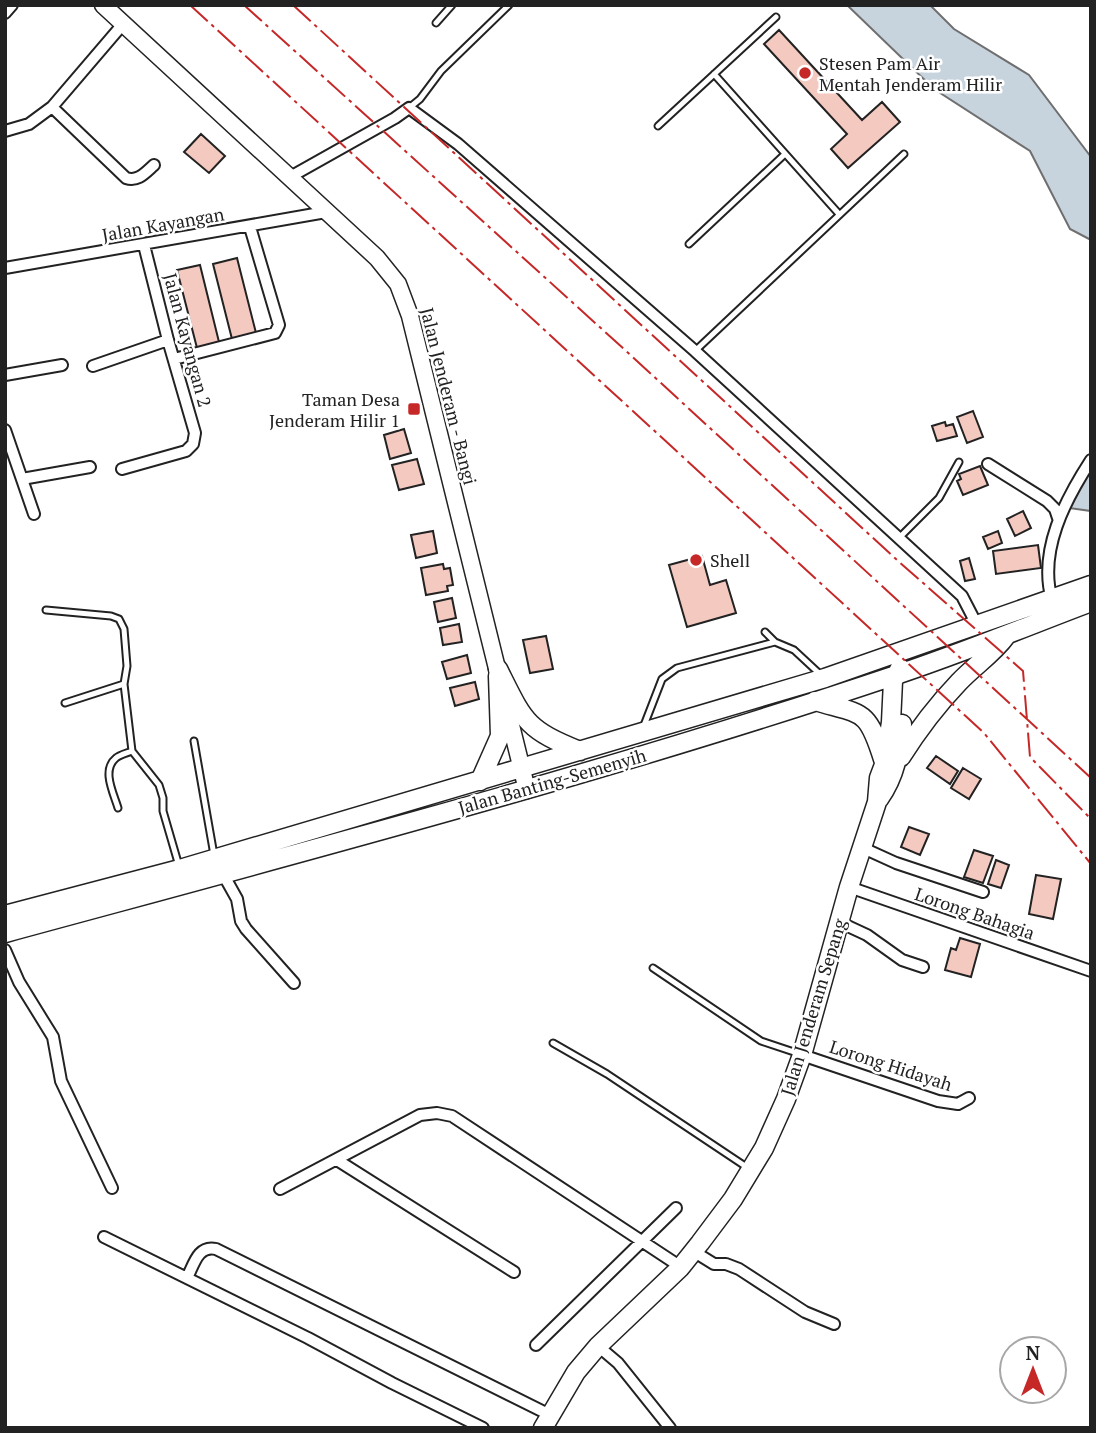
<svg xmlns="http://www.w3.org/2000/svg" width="1096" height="1433" font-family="'PT Serif',serif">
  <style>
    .water { fill: #c7d3dd; stroke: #6f6f6f; stroke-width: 2 }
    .building { fill: #f3c9c0; stroke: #222; stroke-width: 2 }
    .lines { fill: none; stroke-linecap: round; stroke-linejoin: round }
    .service-casing { stroke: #222; stroke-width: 9 }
    .minor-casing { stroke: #222; stroke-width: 14 }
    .secondary-casing { stroke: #222; stroke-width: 19 }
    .primary-casing { stroke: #222; stroke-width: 21 }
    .service { stroke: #fff; stroke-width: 5 }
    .minor { stroke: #fff; stroke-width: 10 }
    .secondary { stroke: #fff; stroke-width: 16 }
    .primary { stroke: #fff; stroke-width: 18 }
    .power { stroke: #c62828; stroke-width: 2; stroke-dasharray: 24 5 3.5 5; stroke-linecap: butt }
    .poi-dot { fill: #c62828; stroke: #fff; stroke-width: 2.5 }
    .labels { text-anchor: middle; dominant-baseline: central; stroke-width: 5; stroke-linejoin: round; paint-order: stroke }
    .poi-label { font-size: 18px; fill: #222; stroke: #fff; text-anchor: start }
    .street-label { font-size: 18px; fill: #222; stroke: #fff }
  </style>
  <rect width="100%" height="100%" fill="#fff"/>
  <!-- water -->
  <path class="water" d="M847,5H930L954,29L1029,75L1091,157V240L1070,229L1030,151L934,89Z
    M1091,465V511L1069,508Z"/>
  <!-- building -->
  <path class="building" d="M779,30L862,120L882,102L900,122L848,168L831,149L847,134L764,44Z
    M201,134L225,156L209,173L184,152Z
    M237,258L257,337L233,343L213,264Z
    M200,265L219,342L197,348L177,270Z
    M973,411L983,437L967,443L957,417Z
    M945,422L946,426L953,424L957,436L937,441L932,426Z
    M404,429L411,453L390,459L384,435Z
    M417,459L424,484L399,490L392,465Z
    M980,466L988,485L963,495L957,481L961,479L959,474Z
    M1023,511L1031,528L1015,536L1007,519Z
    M433,531L437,553L416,558L411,535Z
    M998,531L1002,543L988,549L983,537Z
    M1038,545L1041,568L996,574L993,551Z
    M702,556L710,585L726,580L736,613L687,627L669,565Z
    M969,558L975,579L965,581L960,561Z
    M443,564L444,569L450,568L453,585L447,586L448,591L426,595L421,568Z
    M452,598L456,618L438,622L434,602Z
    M459,624L462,642L443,645L440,628Z
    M546,636L553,669L530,673L523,640Z
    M467,655L471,673L447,679L442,662Z
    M475,682L479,699L455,706L450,688Z
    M936,756L958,771L950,784L927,768Z
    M963,768L981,779L969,799L951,788Z
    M909,827L929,834L920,855L901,847Z
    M974,850L993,856L983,883L964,877Z
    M996,860L1009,865L1001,888L988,884Z
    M1036,875L1061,879L1053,919L1029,914Z
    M960,938L980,944L971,977L945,970L951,948L956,950Z"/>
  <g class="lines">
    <!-- service casing -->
    <g class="service-casing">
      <path id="service" d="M436,23L452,5
        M714,74L839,214
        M409,108L420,99L441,71L509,5
        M658,126L776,17
        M689,244L785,154
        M695,351L904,154
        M899,538L939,498L959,462
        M46,610L111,616L119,619L124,629L127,666L124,684L132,751L159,785L163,798V811L179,866
        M765,632L775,642L794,650L822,676
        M65,703L124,684
        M643,728L662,679L677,668L775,642
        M194,741L214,855
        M118,808C114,794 101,770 116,758C119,755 127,753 132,751
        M653,968L761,1041L800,1054
        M553,1043L607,1074L748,1168"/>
    </g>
    <!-- minor casing -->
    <g class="minor-casing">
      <path id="minor" d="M5,13L12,5
        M52,107L126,178C138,182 145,173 154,165
        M5,131L29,124L52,107L123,24
        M290,177L395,118L409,108L458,144L695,351L962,596L977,625
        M5,268L326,212
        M174,359L275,333L279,325L250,227
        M93,366L168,340
        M5,375L62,365
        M5,430L34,514
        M988,464L1047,501L1055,509L1058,518
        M122,469L186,451L193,444L195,433L168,340L144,245
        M22,479L90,467
        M1052,600C1038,551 1065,500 1091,460
        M863,848L896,863L983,892
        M223,874L237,899L241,921L246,929L294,983
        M849,887L1091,971
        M839,922L867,935L902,960L923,967
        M5,950L19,982L53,1037L61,1081L112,1188
        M802,1055L938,1101L958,1104L969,1098
        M337,1160L514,1272
        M280,1189L420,1115L437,1113L452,1116L681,1267
        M104,1237L308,1338L392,1383L483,1428
        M693,1251L714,1264H726L739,1269L805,1312L834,1324
        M187,1278C194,1264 198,1245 216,1249L550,1415
        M536,1345L676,1208
        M598,1346L618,1363L670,1428"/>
    </g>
    <!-- secondary casing -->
    <g class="secondary-casing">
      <path id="secondary" d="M103,5L377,258L398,284L410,316L527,790"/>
    </g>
    <!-- primary casing -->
    <g class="primary-casing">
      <path id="primary" d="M498,669C524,721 525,729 580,751
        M815,701C863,715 867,708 883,759
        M901,757C918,730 937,705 959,682C974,666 993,654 1006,636
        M480,781L500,736L498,676
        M879,799C896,775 899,752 902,724
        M5,915L180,869L825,678L1091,585
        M5,933C303,852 601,774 893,676C960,654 1025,627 1091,602
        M543,1428L576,1372L598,1346L680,1268L700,1243L733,1199L764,1148L786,1099L802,1055L849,887L877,802L879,778L885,762L891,722L893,681L900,668"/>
    </g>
    <!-- service -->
    <use href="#service" class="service"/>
    <!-- minor -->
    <use href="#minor" class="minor"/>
    <!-- secondary -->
    <use href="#secondary" class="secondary"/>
    <!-- primary -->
    <use href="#primary" class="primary"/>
    <!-- power -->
    <path class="power" d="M190,5L984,733L1091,864
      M244,5L625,350L1091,778
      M293,5L897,560L1023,671L1030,757L1091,819"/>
  </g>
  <!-- markers -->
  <g class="poi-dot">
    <circle cx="805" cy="73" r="7"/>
    <rect x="407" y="402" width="14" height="14" rx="3.5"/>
    <circle cx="696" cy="560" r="7"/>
  </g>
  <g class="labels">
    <!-- poi labels -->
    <g class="poi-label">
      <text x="819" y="63">Stesen Pam Air<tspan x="819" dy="21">Mentah Jenderam Hilir</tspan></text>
      <text x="400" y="399" text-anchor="end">Taman Desa<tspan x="400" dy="21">Jenderam Hilir 1</tspan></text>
      <text x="710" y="560">Shell</text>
    </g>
    <!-- street labels -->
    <g class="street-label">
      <text transform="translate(163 224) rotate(-10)">Jalan Kayangan</text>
      <text transform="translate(188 340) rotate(75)">Jalan Kayangan 2</text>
      <text transform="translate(449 396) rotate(76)">Jalan Jenderam - Bangi</text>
      <text transform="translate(552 781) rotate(-16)">Jalan Banting-Semenyih</text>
      <text transform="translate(975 913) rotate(19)">Lorong Bahagia</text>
      <text transform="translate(813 1007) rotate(-73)">Jalan Jenderam Sepang</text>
      <text transform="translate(891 1065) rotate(18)">Lorong Hidayah</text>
    </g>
  </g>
  <!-- border -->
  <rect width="1096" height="1433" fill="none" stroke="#222222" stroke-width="14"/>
  <!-- north arrow -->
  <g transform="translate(1033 1370)"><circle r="33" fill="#ffffff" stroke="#a7a7a7" stroke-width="2"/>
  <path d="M0-5L12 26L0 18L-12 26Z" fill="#c62828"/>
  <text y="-10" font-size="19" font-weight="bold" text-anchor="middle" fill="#222222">N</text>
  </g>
</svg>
